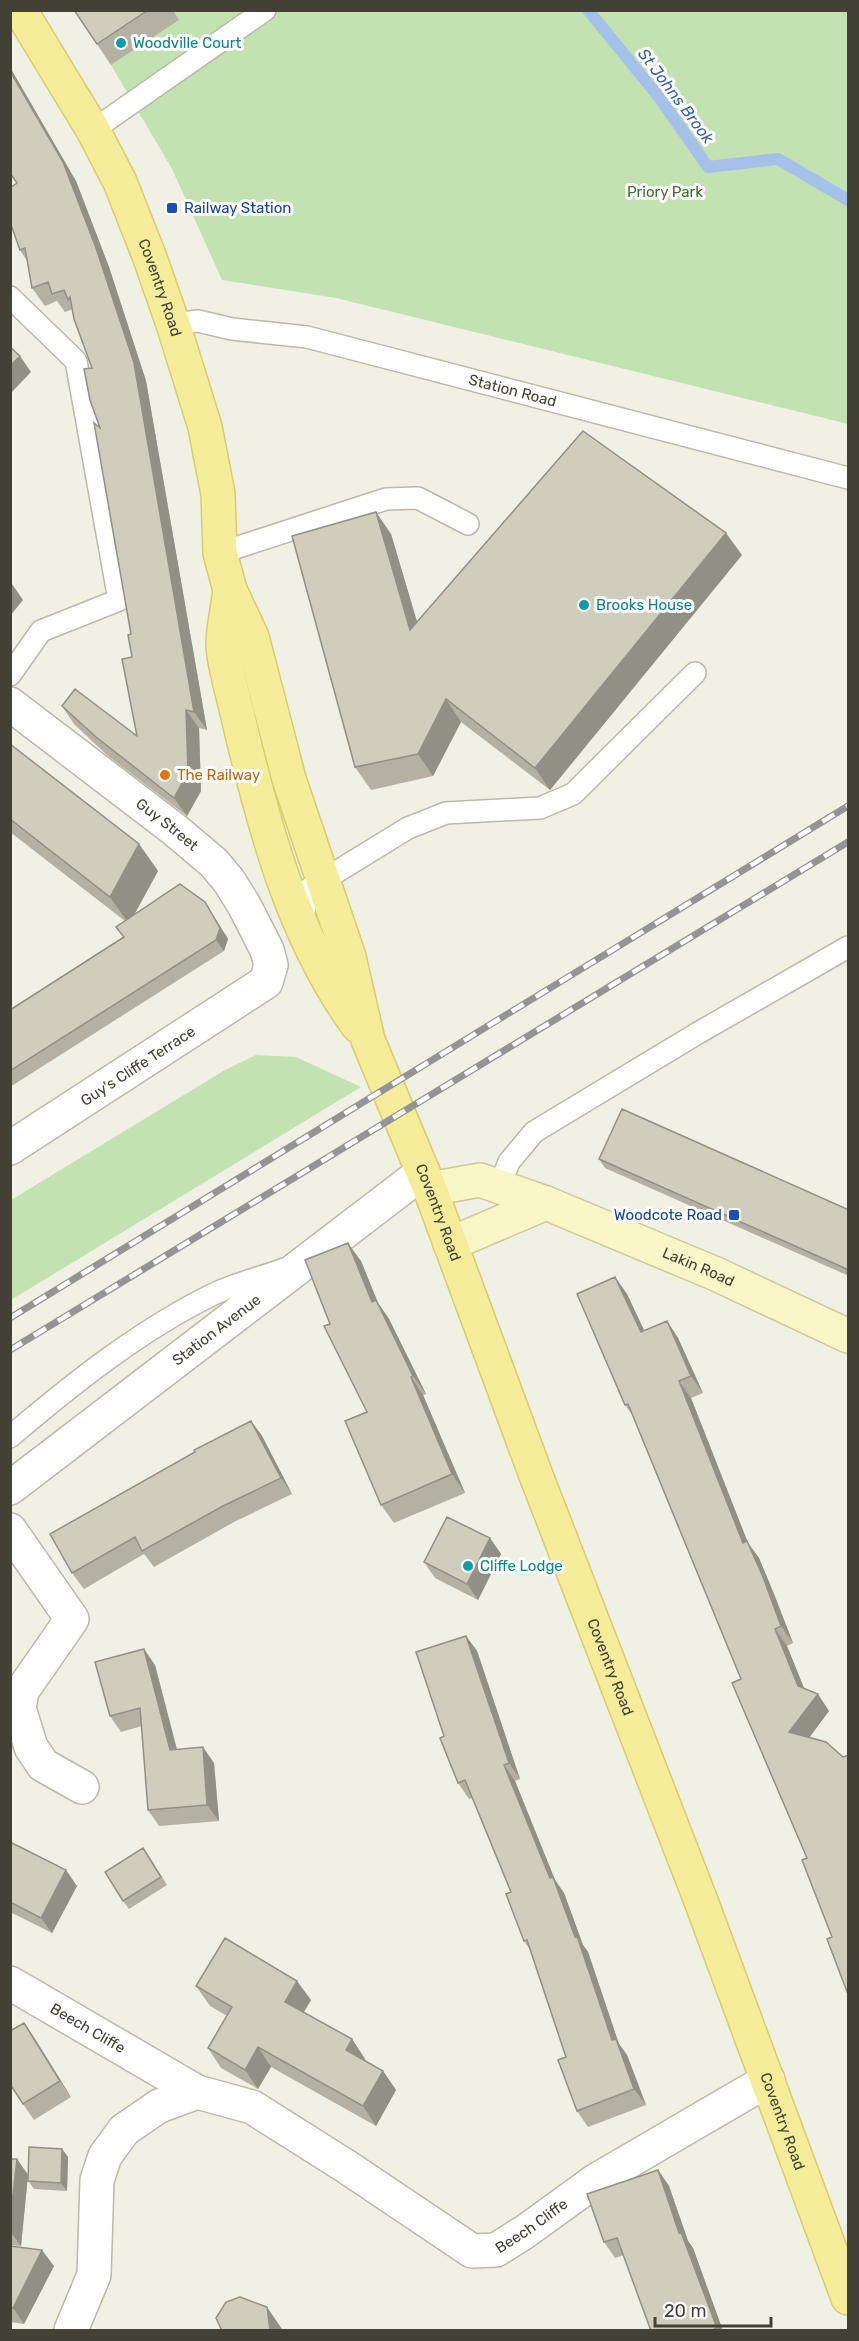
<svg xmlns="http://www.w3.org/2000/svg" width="859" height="2341" font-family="Rubik,sans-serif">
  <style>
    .green { fill: #c3e2b1 }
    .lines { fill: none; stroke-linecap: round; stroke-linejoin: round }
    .stream { stroke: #a6c1e9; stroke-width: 12 }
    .lane-casing { stroke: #bbb9a9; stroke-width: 24 }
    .street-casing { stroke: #bbb9a9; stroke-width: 36 }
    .secondary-casing { stroke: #cdc998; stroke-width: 36 }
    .primary-casing { stroke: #d8cd6c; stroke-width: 36 }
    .lane { stroke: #fff; stroke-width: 21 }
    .street { stroke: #fff; stroke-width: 33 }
    .secondary { stroke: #f9f7c7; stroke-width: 33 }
    .primary { stroke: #f5ed9a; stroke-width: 33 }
    .rail-casing { stroke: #949494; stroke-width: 7 }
    .rail { stroke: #fff; stroke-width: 4.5; stroke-dasharray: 14; stroke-linecap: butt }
    .wall { fill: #b4b0a2 }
    .shaded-wall { fill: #929084 }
    .building { fill: #d1cdbc; stroke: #929084; stroke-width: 1.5 }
    .culture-dot { fill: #0f9aa8; stroke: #fff; stroke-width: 2 }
    .transit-dot { fill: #1a4fb4; stroke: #fff; stroke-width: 2 }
    .food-dot { fill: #e8710a; stroke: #fff; stroke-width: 2 }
    .labels { text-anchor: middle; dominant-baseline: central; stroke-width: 6; stroke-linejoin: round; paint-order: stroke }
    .culture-label { font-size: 15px; fill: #0d838f; stroke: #fff; text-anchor: start }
    .park-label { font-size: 15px; fill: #3a6f2e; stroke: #fff }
    .transit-label { font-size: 15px; fill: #164399; stroke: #fff; text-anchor: start }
    .street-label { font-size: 15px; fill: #434035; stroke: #fff }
    .food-label { font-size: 15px; fill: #c56008; stroke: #fff; text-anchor: start }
    .water-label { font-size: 16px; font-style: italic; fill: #3862a5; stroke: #fff }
  </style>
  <rect width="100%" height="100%" fill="#f1f0e5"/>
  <!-- green -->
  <path class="green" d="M173,11H848V424L336,298L222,280L172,169L111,65L179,20Z
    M256,1055L296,1057L361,1087L11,1300V1200L225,1070Z"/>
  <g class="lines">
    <!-- stream -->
    <path class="stream" d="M588,10L659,97L708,167L778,159L848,200"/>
    <!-- lane casing -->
    <g class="lane-casing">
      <g id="lane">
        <path d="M93,130L265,10"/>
        <path d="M10,297L76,361L119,600L41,631L10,675"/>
        <path id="s1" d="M173,324L198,321L232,329L307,337L848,478"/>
        <path d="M220,553L386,499L418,498L468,524"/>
        <path d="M303,920L307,890L408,828L446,813L540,808L573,794L695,673"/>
        <path d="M499,1187L509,1162L534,1132L698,1033L848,947"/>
        <path d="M10,1437C72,1384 144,1327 218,1292C239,1283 262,1277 284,1269"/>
      </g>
    </g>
    <!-- street casing -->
    <g class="street-casing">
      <g id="street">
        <path id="s2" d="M10,704L175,830L214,863L229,881L244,905L267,950L271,965L266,982L10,1148"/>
        <path id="s3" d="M10,1488L423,1172"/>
        <path d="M10,1530L72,1619L22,1691L19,1708L31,1747L43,1765L82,1787"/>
        <path id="s4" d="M10,1983L197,2092"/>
        <path id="s5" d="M71,2330L94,2275L97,2180L105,2156L124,2130L159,2106L197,2092L252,2107L347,2167L472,2251L496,2250L526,2231L595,2181L768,2080"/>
      </g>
    </g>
    <!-- secondary casing -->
    <g class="secondary-casing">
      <g id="secondary">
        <path id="s6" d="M430,1189L480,1180L546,1203L716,1274L848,1336"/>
        <path d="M450,1244L546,1203"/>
      </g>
    </g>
    <!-- primary casing -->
    <g class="primary-casing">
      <g id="primary">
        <path id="s7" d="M20,10L93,130L120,182L150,258L173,324L205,427L218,494L220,553L230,590L252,637L289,779L349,957L368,1040L430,1189L537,1478L701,1901L848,2298"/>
        <path d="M230,590C228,608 223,627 223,645C223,663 235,701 239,721C264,827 293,937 358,1026"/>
      </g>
    </g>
    <!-- lane -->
    <use href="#lane" class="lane"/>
    <!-- street -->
    <use href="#street" class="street"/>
    <!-- secondary -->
    <use href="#secondary" class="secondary"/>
    <!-- primary -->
    <use href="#primary" class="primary"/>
    <!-- rail casing -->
    <g class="rail-casing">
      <path id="rail" d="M10,1318L848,806
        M10,1350L848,842"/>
    </g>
    <!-- rail -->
    <use href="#rail" class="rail"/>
  </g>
  <!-- wall -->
  <path class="wall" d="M74,10H173L179,20L111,65Z
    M76,181L109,267L146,381L207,730L199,728L201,791L187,816L108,756L74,724L62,706L137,736L131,634L100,428L92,368L73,309L65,312L57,301L45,306L32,288L27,261L20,250L17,183Z
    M391,534L417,622L742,555L550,790L461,722L433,776L371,790L355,767Z
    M10,744L139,844L158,871L134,915L205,902L228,939L224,951L10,1087V1010L123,937L116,927L125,921L10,832Z
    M599,1159L849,1210V1276L605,1168Z
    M361,1261L378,1303L389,1319L426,1394L423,1395L465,1493L394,1523L381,1505L367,1412Z
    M615,1277L627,1294L644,1331L667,1321L678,1338L703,1393L691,1398L748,1543L759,1558L774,1594L793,1643L787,1646L804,1688L829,1711L809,1737L832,1937L807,1858L741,1679L633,1416L625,1405Z
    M251,1421L262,1436L292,1494L234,1522L154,1567L144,1554L84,1589L72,1573Z
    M490,1538L501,1554L478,1600L435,1578L424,1562Z
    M466,1636L477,1651L520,1779L515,1781L555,1880L564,1893L583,1945L588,1952L619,2044L627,2055L646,2105L588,2127L577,2111L566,2057L531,1951L524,1941L511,1892L472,1798L469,1799L458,1783L444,1736Z
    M155,1665L177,1749L214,1763L219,1821L159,1826L148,1810L142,1726L121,1732L110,1716Z
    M10,1842L77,1886L52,1933L10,1912Z
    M149,1856L167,1885L129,1909L123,1901Z
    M196,1986L311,2000L303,2013L352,2039L365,2059L364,2061L383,2071L396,2090L376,2126L271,2067L258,2089L221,2068L208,2048L227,2016L210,2006Z
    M24,2023L35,2039L71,2097L34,2120L23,2104Z
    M62,2149L68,2157L67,2191L34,2189L28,2181Z
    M10,2159H17L28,2175L21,2246L10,2245Z
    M658,2170L669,2186L688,2241L693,2248L723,2331H651L624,2255L615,2258L604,2242Z
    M10,2246L54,2266L24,2324L10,2322Z"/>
  <!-- shaded-wall -->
  <path class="shaded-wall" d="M10,67L76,181L109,267L146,381L207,730L194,712L10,71Z
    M20,356L31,372L10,394V366Z
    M376,512L391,534L426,652L410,630Z
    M726,533L742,555L550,790L535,768Z
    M10,581L23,600L10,616Z
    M446,699L461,722L433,776L418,754Z
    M186,710L199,728L201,791L187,816L174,798Z
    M139,844L158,871L129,924L110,897Z
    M205,902L228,939L224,951L216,940Z
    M348,1243L361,1261L378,1303L389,1319L426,1394L413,1376L372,1302Z
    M615,1277L627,1294L653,1349L641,1332Z
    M667,1321L678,1338L703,1393L691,1376Z
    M411,1377L423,1395L465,1493L452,1474Z
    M679,1381L691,1398L748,1543L759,1558L774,1594L793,1643L781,1626L743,1543Z
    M251,1421L262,1436L292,1494L281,1478Z
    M490,1538L501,1554L478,1600L467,1584Z
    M775,1629L787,1646L810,1703L798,1686Z
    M466,1636L477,1651L520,1779L509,1763Z
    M144,1649L155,1665L181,1766L170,1750Z
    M818,1694L829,1711L801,1749L789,1732Z
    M203,1747L214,1763L219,1821L207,1805Z
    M504,1765L515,1781L555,1880L564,1893L583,1945L588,1952L619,2044L627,2055L646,2105L634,2089L612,2040L575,1937L550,1878Z
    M66,1870L77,1886L52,1933L41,1918Z
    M297,1981L311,2000L298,2022L285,2002Z
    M24,2023L35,2039L71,2097L60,2081Z
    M352,2039L365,2059L359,2070L346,2050Z
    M258,2047L271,2067L258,2089L245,2070Z
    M383,2071L396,2090L376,2126L363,2106Z
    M62,2149L68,2157L67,2191L61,2183Z
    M17,2159L28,2175L21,2246L10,2231V2221Z
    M658,2170L669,2186L688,2241L693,2248L723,2331H719L717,2328L679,2233Z
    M42,2250L54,2266L24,2324L13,2308Z
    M267,2307L282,2329V2331H270Z"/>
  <!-- building -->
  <path class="building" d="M74,10H148L97,44Z
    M10,71L63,162L96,248L134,363L194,712L186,710L188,772L174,798L96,737L62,706L75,689L137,736L122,659L132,657L128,635L131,634L94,423L100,428L90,400L84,369L92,368L74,319L70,297L68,300L64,290L52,294L48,282L32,288L25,248L20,250L10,222V188L17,183L10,173Z
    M10,347L20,356L10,366Z
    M583,431L726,533L535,768L446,699L418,754L355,767L292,536L376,512L410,630Z
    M10,744L139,844L110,897L10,819Z
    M180,884L205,902L220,928L216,940L10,1071V1010L124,937L116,927Z
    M622,1109L849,1210V1270L599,1159Z
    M348,1243L372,1302L376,1300L413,1376L411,1377L452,1474L381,1505L345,1421L367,1412L324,1326L330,1324L305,1260Z
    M615,1277L641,1332L667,1321L691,1376L679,1381L743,1543L747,1541L763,1577L781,1626L775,1629L798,1686L818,1694L789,1732L826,1742L843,1757L849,1755V1997L827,1939L832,1937L802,1860L807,1858L732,1683L741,1679L628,1404L625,1405L577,1294Z
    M251,1421L281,1478L223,1506L142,1551L135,1537L72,1573L50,1534L195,1452L194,1450Z
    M447,1517L490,1538L467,1584L424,1562Z
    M466,1636L509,1763L504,1765L550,1878L553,1877L575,1937L577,1936L612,2040L616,2039L634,2089L577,2111L558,2060L566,2057L527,1940L524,1941L506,1894L511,1892L465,1780L458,1783L440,1738L444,1736L416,1652Z
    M144,1649L170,1750L203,1747L207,1805L148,1810L140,1708L110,1716L95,1662Z
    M10,1842L66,1870L41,1918L10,1902Z
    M143,1848L161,1877L123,1901L105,1872Z
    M225,1938L297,1981L285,2002L352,2039L346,2050L383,2071L363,2106L258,2047L245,2070L208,2048L232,2007L196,1986Z
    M24,2023L60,2081L23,2104L10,2084V2031Z
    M29,2147L62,2149L61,2183L28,2181Z
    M10,2159H17L10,2221Z
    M658,2170L679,2233L681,2232L717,2328L714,2329L715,2331H651L617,2238L604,2242L587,2194Z
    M10,2246L42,2250L13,2308H10Z
    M240,2297L267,2307L270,2331H222L216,2318L226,2302Z"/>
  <!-- markers -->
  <g class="culture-dot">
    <circle cx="121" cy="43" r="6"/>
    <circle cx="584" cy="605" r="6"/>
    <circle cx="468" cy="1566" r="6"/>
  </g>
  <g class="transit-dot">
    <rect x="166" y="202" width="12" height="12" rx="3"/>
    <rect x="728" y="1209" width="12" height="12" rx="3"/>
  </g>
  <circle class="food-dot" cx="165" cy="775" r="6"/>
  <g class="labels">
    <!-- culture labels -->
    <g class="culture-label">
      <text x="133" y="43">Woodville Court</text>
      <text x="596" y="605">Brooks House</text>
      <text x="480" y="1566">Cliffe Lodge</text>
    </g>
    <!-- park labels -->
    <g class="park-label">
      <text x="665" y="192">Priory Park</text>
    </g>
    <!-- transit labels -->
    <g class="transit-label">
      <text x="184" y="208">Railway Station</text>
      <text x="722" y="1215" text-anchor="end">Woodcote Road</text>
    </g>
    <!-- street labels -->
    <g class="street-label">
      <text stroke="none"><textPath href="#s7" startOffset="312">Coventry Road</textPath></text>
      <text stroke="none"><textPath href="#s1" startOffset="348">Station Road</textPath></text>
      <text stroke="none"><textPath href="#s2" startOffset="198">Guy Street</textPath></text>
      <text transform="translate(138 1066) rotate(-33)">Guy's Cliffe Terrace</text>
      <text stroke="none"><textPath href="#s7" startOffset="1282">Coventry Road</textPath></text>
      <text stroke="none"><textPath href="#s6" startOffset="286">Lakin Road</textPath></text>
      <text stroke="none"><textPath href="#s3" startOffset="260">Station Avenue</textPath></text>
      <text stroke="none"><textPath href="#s7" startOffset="1768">Coventry Road</textPath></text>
      <text stroke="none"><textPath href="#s4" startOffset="90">Beech Cliffe</textPath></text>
      <text stroke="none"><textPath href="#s7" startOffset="2254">Coventry Road</textPath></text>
      <text stroke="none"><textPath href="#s5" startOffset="682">Beech Cliffe</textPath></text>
    </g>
    <!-- food labels -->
    <g class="food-label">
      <text x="177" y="775">The Railway</text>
    </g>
    <!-- water labels -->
    <g class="water-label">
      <text transform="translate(676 96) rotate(53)">St Johns Brook</text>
    </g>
  </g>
  <!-- border -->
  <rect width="859" height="2341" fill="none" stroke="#434035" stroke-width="24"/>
  <!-- scale -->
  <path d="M655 2317v9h116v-9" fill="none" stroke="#434035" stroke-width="3"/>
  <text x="664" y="2317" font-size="18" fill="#434035" stroke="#ffffff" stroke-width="4.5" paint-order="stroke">20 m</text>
</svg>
